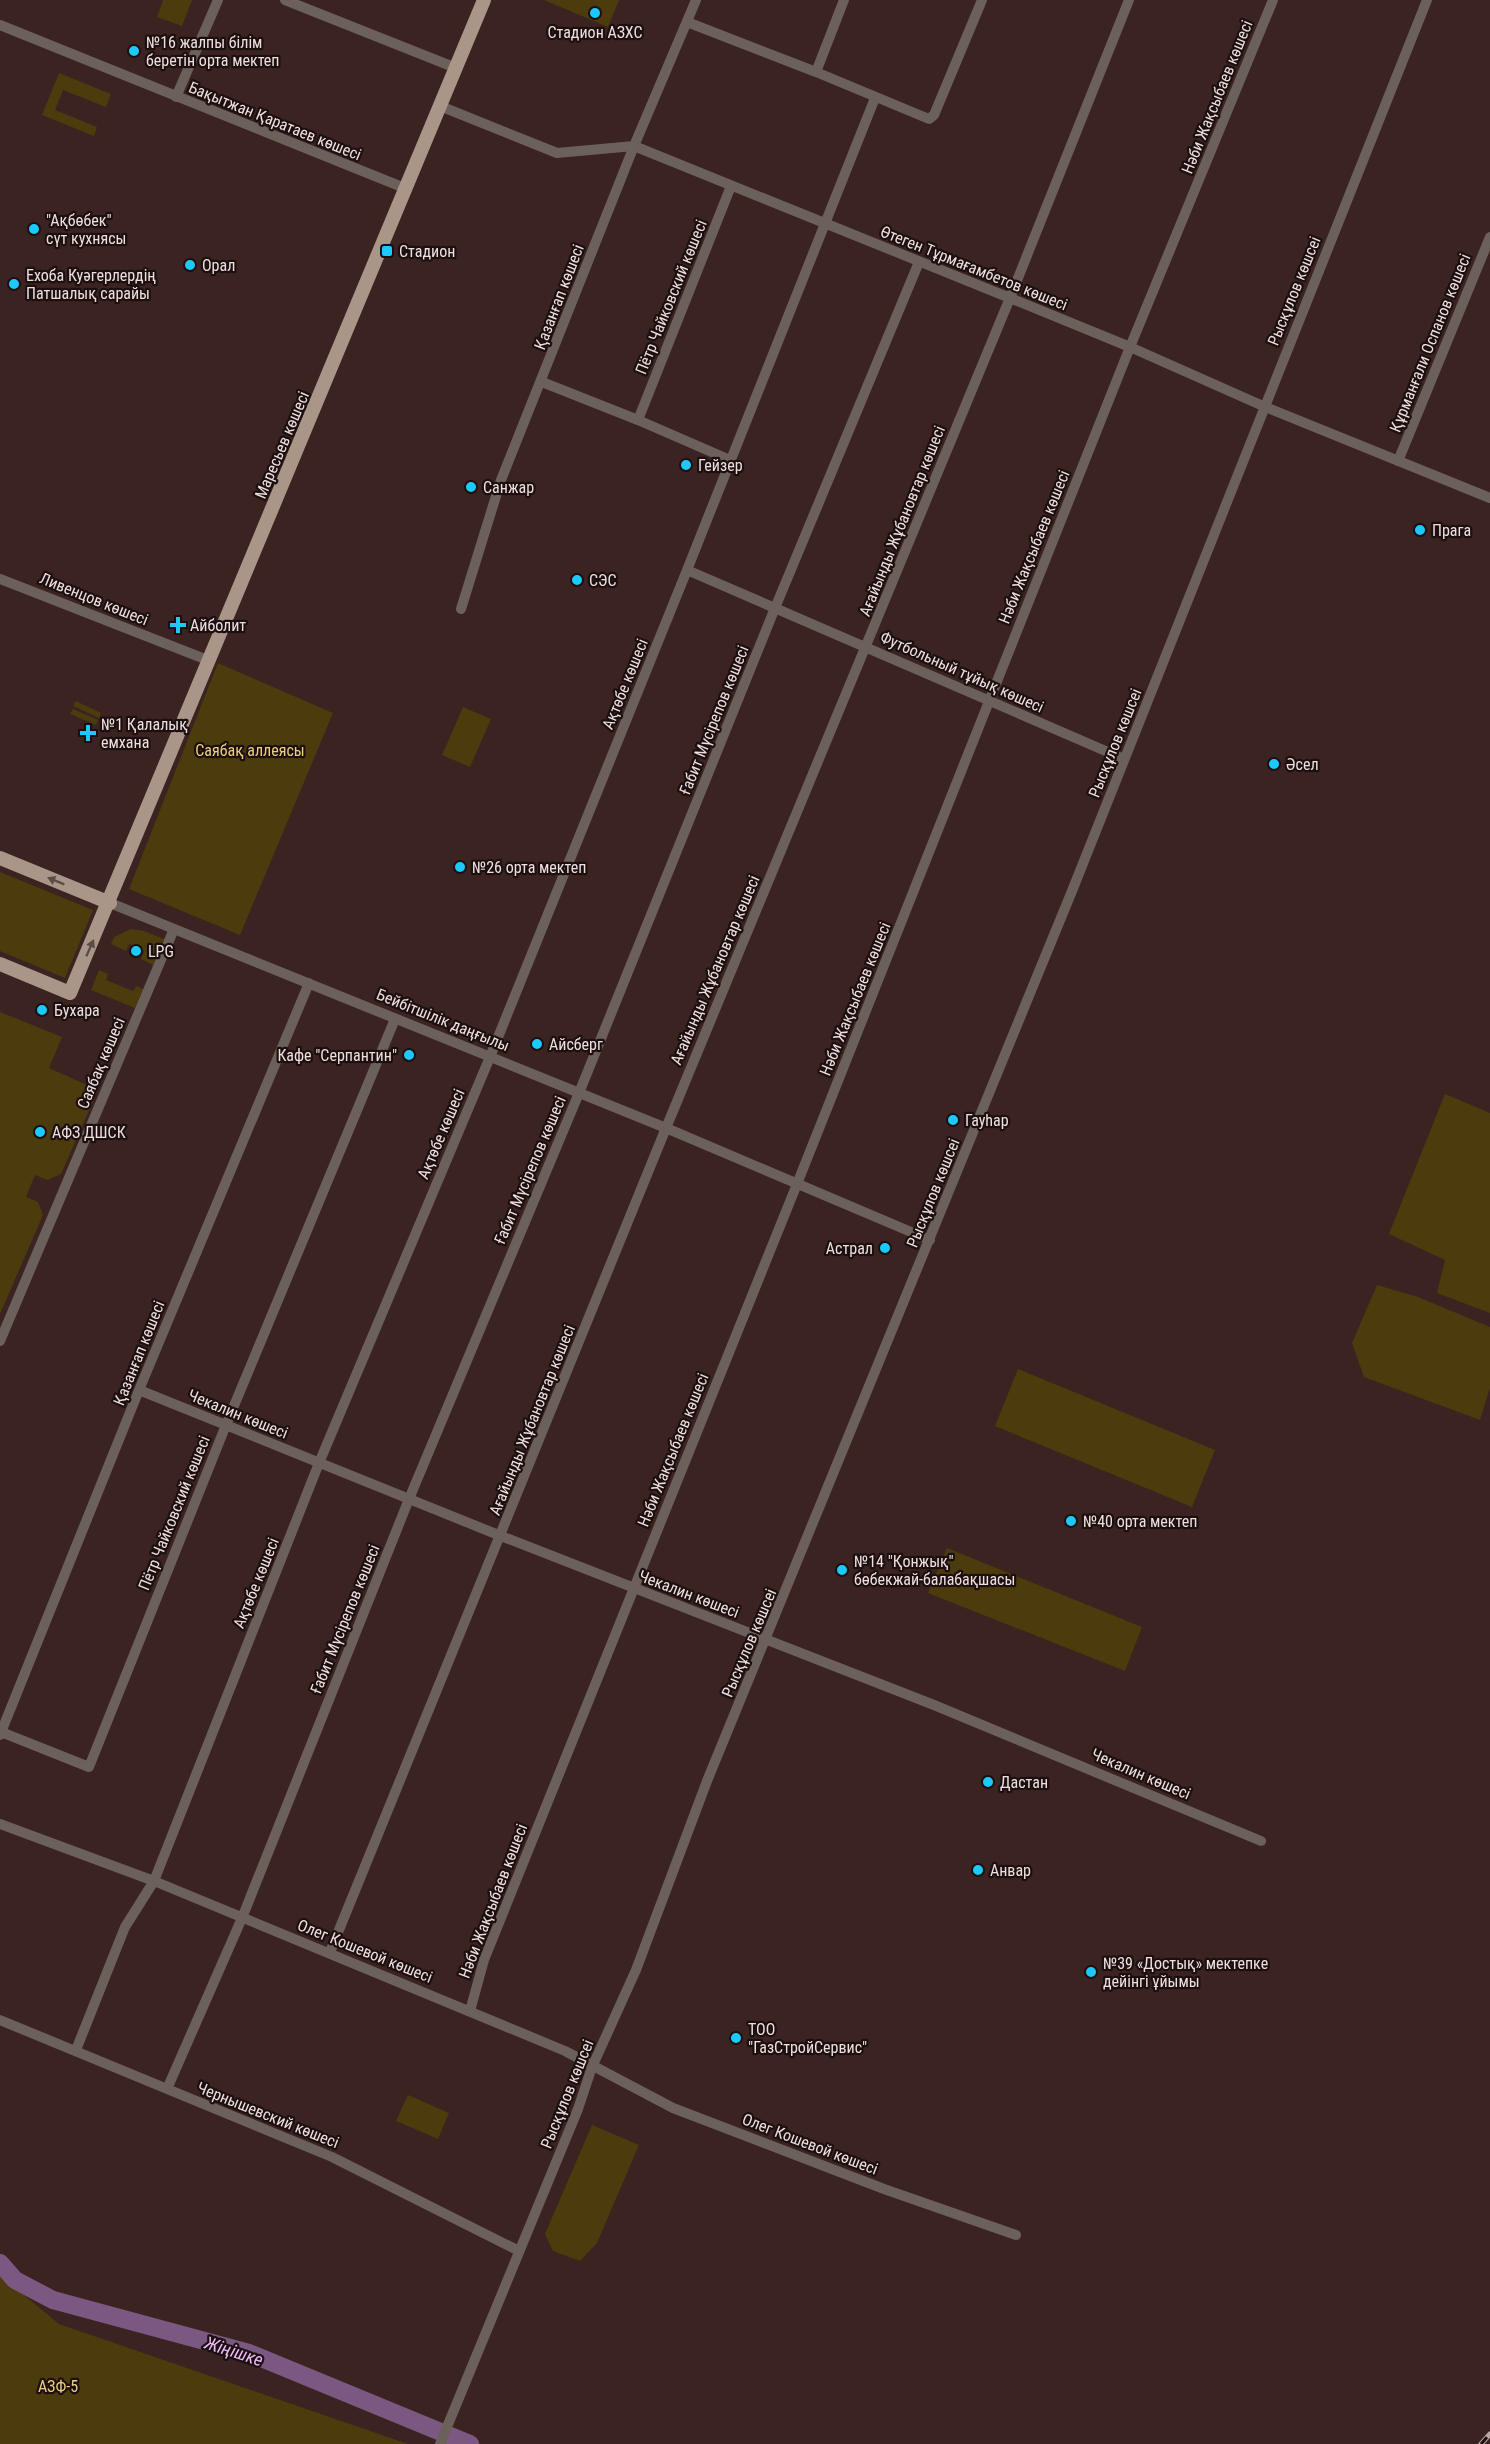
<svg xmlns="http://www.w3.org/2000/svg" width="1490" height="2444" font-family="'Roboto Condensed',sans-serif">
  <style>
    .green { fill: #4b3b0d }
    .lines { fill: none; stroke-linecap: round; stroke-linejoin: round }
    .river { stroke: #7a5881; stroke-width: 18 }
    .minor { stroke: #6b615a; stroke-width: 10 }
    .major { stroke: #aa9688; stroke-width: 14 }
    .rail-casing { stroke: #b9a6a5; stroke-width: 5 }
    .rail { stroke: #1b100f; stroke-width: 3; stroke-dasharray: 9; stroke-linecap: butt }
    .oneway { fill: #5b4c45 }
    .poi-dot { fill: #1cc9fc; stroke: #1b100f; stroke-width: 2 }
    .labels { text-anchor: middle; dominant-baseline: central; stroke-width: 4.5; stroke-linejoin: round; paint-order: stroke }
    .poi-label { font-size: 16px; fill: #f0dfde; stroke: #1b100f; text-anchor: start }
    .street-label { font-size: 16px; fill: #f0dfde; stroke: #1b100f }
    .park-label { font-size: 16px; fill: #eecf80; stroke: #1b100f }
    .water-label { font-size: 18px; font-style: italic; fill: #f0bafa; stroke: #1b100f }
  </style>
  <rect width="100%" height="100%" fill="#3b2321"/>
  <!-- green -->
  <path class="green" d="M163,0H192L182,26L157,17Z
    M544,0H619L608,27Z
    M59,73L111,94L106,107L63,90L55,110L97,127L94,136L42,115Z
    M218,663L333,713L240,935L129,889Z
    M76,701L101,713L99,718L73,706Z
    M463,707L491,719L470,767L442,755Z
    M73,709L98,720L96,725L70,714Z
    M0,872L93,910L65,978L0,951Z
    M131,929L144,931L164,939L153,965L141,959L144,951L129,944L126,951L111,944L114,937Z
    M99,970L108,974L106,980L133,991L136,986L143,989L135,1008L91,990Z
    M0,1012L62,1037L49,1068L98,1090L61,1174L47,1180L35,1175L26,1197L38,1202L43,1215L0,1314Z
    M1445,1094L1490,1113V1313L1437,1293L1445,1260L1389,1234Z
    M1377,1285L1418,1297L1490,1327V1388L1480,1420L1364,1377L1352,1343Z
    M1018,1369L1215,1450L1192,1507L995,1426Z
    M947,1548L1142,1627L1125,1671L928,1593Z
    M408,2095L449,2113L438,2139L396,2121Z
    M592,2125L639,2145L597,2243L580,2261L553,2251L545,2234Z
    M0,2275L59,2324L408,2444H0Z"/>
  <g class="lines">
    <!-- river -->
    <path class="river" d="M0,2263L15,2280L53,2300L249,2353L470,2444"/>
    <!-- minor -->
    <path class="minor" d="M285,0L456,68
      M844,0L816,72L929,119L934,115L982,0
      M687,22L816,72
      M0,25L407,189
      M176,97L218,0
      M440,106L557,153L634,146L1010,298L1130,347L1263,406L1490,498
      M542,382L638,420L730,460
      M638,420L731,186
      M1398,461L1490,237
      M687,570L1124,759
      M0,579L210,661
      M461,609L501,480L634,146L696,0
      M110,903L666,1128L930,1240
      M0,1341L174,929
      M139,1390L501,1536L934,1705L1261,1841
      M1,1732L89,1767L226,1425L395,1019
      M0,1735L139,1390L309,983
      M0,1824L154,1881L565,2051L673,2108L884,2189L1016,2235
      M330,1952L666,1128L1010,298L1129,0
      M470,2011L484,1960L797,1184L1130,347L1273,0
      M0,2020L332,2157L519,2251
      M76,2050L125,1927L154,1881L319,1463L490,1057L687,570L875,98
      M167,2089L242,1918L409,1499L579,1093L775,608L919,262
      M440,2444L578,2109L592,2067L636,1970L707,1781L1072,891L1427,0"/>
    <!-- major -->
    <path class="major" d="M0,858L110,903
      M0,964L70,993L484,0"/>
    <!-- rail casing -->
    <g class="rail-casing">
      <path id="rail" d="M1481,2444L1490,2434"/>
    </g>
    <!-- rail -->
    <use href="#rail" class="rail"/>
  </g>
  <!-- one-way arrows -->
  <defs><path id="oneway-solid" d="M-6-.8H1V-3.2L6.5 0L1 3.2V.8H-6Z" transform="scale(1.5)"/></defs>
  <g class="oneway">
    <use href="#oneway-solid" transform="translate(56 881) rotate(-158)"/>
    <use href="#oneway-solid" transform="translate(90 948) rotate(-66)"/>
  </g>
  <!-- markers -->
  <g class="poi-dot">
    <circle cx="595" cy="13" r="6"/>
    <circle cx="134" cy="51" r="6"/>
    <circle cx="34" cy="229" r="6"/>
    <rect x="381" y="245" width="12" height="12" rx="3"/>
    <circle cx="190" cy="265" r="6"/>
    <circle cx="14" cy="284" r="6"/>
    <circle cx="686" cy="465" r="6"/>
    <circle cx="471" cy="487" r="6"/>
    <circle cx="1420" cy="530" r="6"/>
    <circle cx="577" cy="580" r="6"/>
    <path d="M175 616h6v6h6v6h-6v6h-6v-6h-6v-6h6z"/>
    <path d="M85 724h6v6h6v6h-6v6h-6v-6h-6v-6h6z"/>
    <circle cx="1274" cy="764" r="6"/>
    <circle cx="460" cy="867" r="6"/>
    <circle cx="136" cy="951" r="6"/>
    <circle cx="42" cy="1010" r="6"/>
    <circle cx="537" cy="1044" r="6"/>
    <circle cx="409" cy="1055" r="6"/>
    <circle cx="953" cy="1120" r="6"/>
    <circle cx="40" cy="1132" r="6"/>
    <circle cx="885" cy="1248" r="6"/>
    <circle cx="1071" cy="1521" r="6"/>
    <circle cx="842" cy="1570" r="6"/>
    <circle cx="988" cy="1782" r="6"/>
    <circle cx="978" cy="1870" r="6"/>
    <circle cx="1091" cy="1972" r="6"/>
    <circle cx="736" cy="2038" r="6"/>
  </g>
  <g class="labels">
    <!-- poi labels -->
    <g class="poi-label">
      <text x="595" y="32" text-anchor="middle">Стадион АЗХС</text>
      <text x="146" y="42">№16 жалпы білім<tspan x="146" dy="18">беретін орта мектеп</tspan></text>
      <text x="46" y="220">"Ақбөбек"<tspan x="46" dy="18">сүт кухнясы</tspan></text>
      <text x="399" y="251">Стадион</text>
      <text x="202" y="265">Орал</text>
      <text x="26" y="275">Ехоба Куәгерлердің<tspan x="26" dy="18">Патшалық сарайы</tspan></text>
      <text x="698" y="465">Гейзер</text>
      <text x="483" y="487">Санжар</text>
      <text x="1432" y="530">Прага</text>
      <text x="589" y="580">СЭС</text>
      <text x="190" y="625">Айболит</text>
      <text x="101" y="724">№1 Қалалық<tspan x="101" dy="18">емхана</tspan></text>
      <text x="1286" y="764">Əсел</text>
      <text x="472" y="867">№26 орта мектеп</text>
      <text x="148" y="951">LPG</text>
      <text x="54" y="1010">Бухара</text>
      <text x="549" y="1044">Айсберг</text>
      <text x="397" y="1055" text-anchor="end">Кафе "Серпантин"</text>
      <text x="965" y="1120">Гауhар</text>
      <text x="52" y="1132">АФЗ ДШСК</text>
      <text x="873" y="1248" text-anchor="end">Астрал</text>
      <text x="1083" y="1521">№40 орта мектеп</text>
      <text x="854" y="1561">№14 "Қонжық"<tspan x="854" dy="18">бөбекжай-балабақшасы</tspan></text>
      <text x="1000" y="1782">Дастан</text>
      <text x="990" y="1870">Анвар</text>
      <text x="1103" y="1963">№39 «Достық» мектепке<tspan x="1103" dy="18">дейінгі ұйымы</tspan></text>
      <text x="748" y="2029">ТОО<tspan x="748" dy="18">"ГазСтройСервис"</tspan></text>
    </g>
    <!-- street labels -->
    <g class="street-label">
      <text transform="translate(1217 97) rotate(-68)">Нәби Жақсыбаев көшесі</text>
      <text transform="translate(275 121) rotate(22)">Бақытжан Қаратаев көшесі</text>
      <text transform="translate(974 268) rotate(22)">Өтеген Тұрмағамбетов көшесі</text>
      <text transform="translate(1294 291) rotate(-68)">Рысқұлов көшсеі</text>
      <text transform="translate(559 297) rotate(-69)">Қазанғап көшесі</text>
      <text transform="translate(671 297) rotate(-68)">Пётр Чайковский көшесі</text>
      <text transform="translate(1430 343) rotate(-68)">Құрманғали Оспанов көшесі</text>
      <text transform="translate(282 445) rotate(-67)">Маресьев көшесі</text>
      <text transform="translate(902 521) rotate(-68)">Ағайынды Жұбановтар көшесі</text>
      <text transform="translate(1034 547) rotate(-68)">Нәби Жақсыбаев көшесі</text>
      <text transform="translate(94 599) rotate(22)">Ливенцов көшесі</text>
      <text transform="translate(962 672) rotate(24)">Футбольный тұйық көшесі</text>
      <text transform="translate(625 684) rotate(-68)">Ақтөбе көшесі</text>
      <text transform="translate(714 720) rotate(-68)">Ғабит Мүсірепов көшесі</text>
      <text transform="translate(1115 743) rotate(-68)">Рысқұлов көшсеі</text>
      <text transform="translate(715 970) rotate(-67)">Ағайынды Жұбановтар көшесі</text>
      <text transform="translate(855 999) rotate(-68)">Нәби Жақсыбаев көшесі</text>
      <text transform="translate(443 1020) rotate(22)">Бейбітшілік даңғылы</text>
      <text transform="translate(101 1063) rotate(-67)">Саябақ көшесі</text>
      <text transform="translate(441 1134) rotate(-67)">Ақтөбе көшесі</text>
      <text transform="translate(530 1170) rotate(-67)">Ғабит Мүсірепов көшесі</text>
      <text transform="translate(933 1193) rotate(-68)">Рысқұлов көшсеі</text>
      <text transform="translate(139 1353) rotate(-68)">Қазанғап көшесі</text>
      <text transform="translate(238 1414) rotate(22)">Чекалин көшесі</text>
      <text transform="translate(532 1420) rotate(-68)">Ағайынды Жұбановтар көшесі</text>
      <text transform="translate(673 1450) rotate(-68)">Нәби Жақсыбаев көшесі</text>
      <text transform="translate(174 1513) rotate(-68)">Пётр Чайковский көшесі</text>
      <text transform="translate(256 1583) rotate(-68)">Ақтөбе көшесі</text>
      <text transform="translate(689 1594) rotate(21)">Чекалин көшесі</text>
      <text transform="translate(345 1619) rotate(-68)">Ғабит Мүсірепов көшесі</text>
      <text transform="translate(749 1643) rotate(-67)">Рысқұлов көшсеі</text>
      <text transform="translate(1141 1774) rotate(23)">Чекалин көшесі</text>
      <text transform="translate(493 1901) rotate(-69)">Нәби Жақсыбаев көшесі</text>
      <text transform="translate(365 1951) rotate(22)">Олег Кошевой көшесі</text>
      <text transform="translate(567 2094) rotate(-68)">Рысқұлов көшсеі</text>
      <text transform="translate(268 2115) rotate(22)">Чернышевский көшесі</text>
      <text transform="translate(810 2144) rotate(21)">Олег Кошевой көшесі</text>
    </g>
    <!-- park labels -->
    <g class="park-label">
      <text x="250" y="750">Саябақ аллеясы</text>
      <text x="58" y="2386">АЗФ-5</text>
    </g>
    <!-- water labels -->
    <g class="water-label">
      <text transform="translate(234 2351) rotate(18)">Жіңішке</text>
    </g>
  </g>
</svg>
